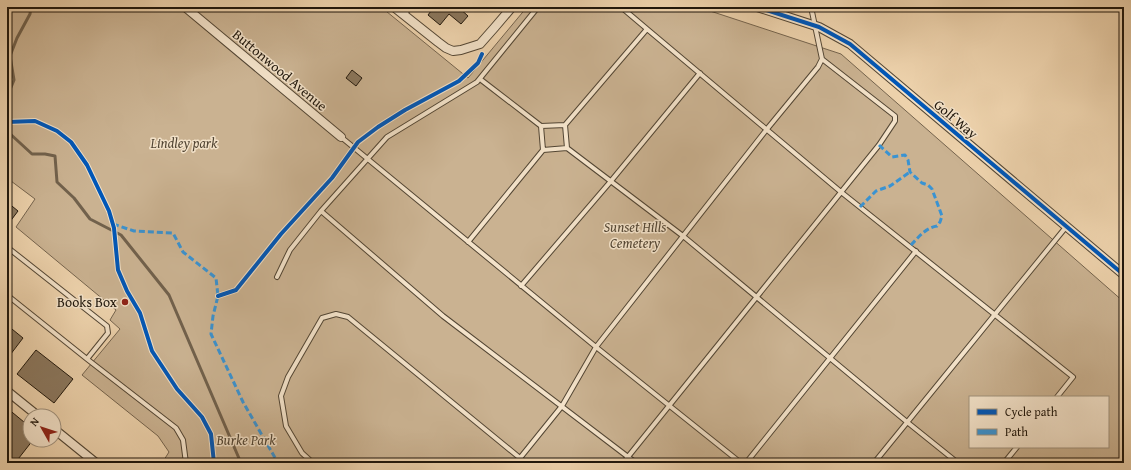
<svg xmlns="http://www.w3.org/2000/svg" width="1131" height="470" font-family="'Gentium Book Plus',serif">
  <style>
    .green { fill: #cab291; stroke: #75644e; fill-rule: evenodd }
    .lines { fill: none; stroke-linecap: round; stroke-linejoin: round }
    .stream { stroke: #71614c; stroke-width: 3 }
    .building { fill: #8b785f; stroke: #20170c }
    .lane-casing { stroke: #534634; stroke-width: 6 }
    .street-casing { stroke: #534634; stroke-width: 10 }
    .lane { stroke: #f3e2c9; stroke-width: 4 }
    .street { stroke: #f3e2c9; stroke-width: 8 }
    .quiet { stroke: #3a93d2; stroke-width: 3; stroke-dasharray: 6 3; stroke-linecap: butt }
    .cycleway-casing { stroke: #f3e2c9; stroke-width: 6 }
    .cycleway { stroke: #0057b8; stroke-width: 4 }
    .poi-dot { fill: #8f2418; stroke: #f3e2c9; stroke-width: 1.5 }
    .labels { text-anchor: middle; dominant-baseline: central; stroke-width: 3; stroke-linejoin: round; paint-order: stroke }
    .street-label { font-size: 14px; fill: #20170c; stroke: #f3e2c9 }
    .park-label { font-size: 14px; font-style: italic; fill: #534634; stroke: #f3e2c9 }
    .poi-label { font-size: 14px; fill: #20170c; stroke: #f3e2c9; text-anchor: end }
  </style>
  <rect width="100%" height="100%" fill="#edd2ac"/>
  <filter id="stains"><feTurbulence type="fractalNoise" baseFrequency=".005" numOctaves="4"/><feColorMatrix values="0 0 0 0 .2 0 0 0 0 .09 0 0 0 0 .02 0 0 0 .5 -.17"/></filter>
  <radialGradient id="worn" r=".72"><stop offset=".6" stop-color="#630" stop-opacity="0"/><stop offset="1" stop-color="#630" stop-opacity=".3"/></radialGradient>
  <!-- green -->
  <path class="green" d="M7,7H381L468,78L527,7H698L841,54L1124,302V463H162L169,452L158,436L82,375L120,329L110,320L116,310L16,227L35,199L7,178ZM970,397H1108V447H970Z"/>
  <g class="lines">
    <!-- stream -->
    <path class="stream" d="M7,97L14,80L10,56L17,38L30,14L31,7
      M7,131L32,154H45L55,156L57,182L74,198L90,219L121,235L169,295L241,463"/>
  </g>
  <!-- building -->
  <path class="building" d="M434,7H458L468,16L461,24L449,14L440,25L428,15Z
    M352,70L362,78L356,86L346,78Z
    M7,202L18,211L9,223L7,221Z
    M7,325L23,338L7,359Z
    M36,350L73,379L54,403L17,374Z
    M7,408L30,427V440H33L15,463H7Z"/>
  <g class="lines">
    <!-- lane casing -->
    <g class="lane-casing">
      <path id="lane" d="M621,7L647,29
        M404,15L410,7
        M480,79L541,126
        M565,125L541,126L543,150L567,148
        M341,137L596,347L767,129L818,67L822,59
        M321,211L443,316L636,463
        M468,242L543,150
        M7,247L107,326L108,333L87,359
        M277,277L290,250L321,211L387,137L477,82L538,7
        M521,286L611,181L700,73
        M7,295L87,359L176,428L183,440L186,463
        M313,463L302,453L286,426L281,396L288,377L322,318L336,314L348,317L520,458
        M516,463L562,406L596,347L741,463
        M623,463L879,145L895,121V116L822,59L811,7
        M746,463L916,251
        M874,463L1066,227
        M958,463L907,422L683,236L567,148L565,125L647,29L841,192L1073,377L1057,397
        M1004,463L1017,447"/>
    </g>
    <!-- street casing -->
    <g class="street-casing">
      <path id="street" d="M185,7L341,137
        M394,7L438,42L446,48L453,51L461,50L480,44L495,27L512,7
        M757,7L819,27L850,44L1124,275
        M7,391L38,416
        M54,429L96,463"/>
    </g>
    <!-- lane -->
    <use href="#lane" class="lane"/>
    <!-- street -->
    <use href="#street" class="street"/>
    <!-- quiet -->
    <path class="quiet" d="M879,145L892,157L905,155L908,160L910,172L922,183L928,185L932,189L942,216L940,222L937,226C925,228 918,238 910,246
      M860,207L876,191L890,186L910,172
      M113,224L134,231L173,233L183,252L216,278L218,296L213,316L211,334L243,402L278,463"/>
    <!-- cycleway casing -->
    <g class="cycleway-casing">
      <path id="cycleway" d="M757,7L819,27L850,44L1124,275
        M7,122L35,121L57,131L71,142L87,165L109,211L114,228L118,270L127,291L140,313L152,351L177,389L202,417L211,434L214,463
        M218,296L236,290L281,234L332,178L358,142L378,127L405,110L459,81L478,63L482,54"/>
    </g>
    <!-- cycleway -->
    <use href="#cycleway" class="cycleway"/>
  </g>
  <!-- markers -->
  <circle class="poi-dot" cx="125" cy="302" r="4"/>
  <g class="labels">
    <!-- street labels -->
    <g class="street-label">
      <text transform="translate(280 70) rotate(40)">Buttonwood Avenue</text>
      <text transform="translate(956 119) rotate(40)">Golf Way</text>
    </g>
    <!-- park labels -->
    <g class="park-label">
      <text x="184" y="143">Lindley park</text>
      <text x="635" y="227">Sunset Hills<tspan x="635" dy="16">Cemetery</tspan></text>
      <text x="246" y="440">Burke Park</text>
    </g>
    <!-- poi labels -->
    <g class="poi-label">
      <text x="117" y="302">Books Box</text>
    </g>
  </g>
  <!-- margin -->
  <rect width="1131" height="470" fill="none" stroke="#edd2ac" stroke-width="24"/>
  <rect x="8" y="8" width="1115" height="454" fill="none" stroke="#20170c" stroke-width="2"/>
  <rect x="12" y="12" width="1107" height="446" fill="none" stroke="#20170c"/>
  <!-- legend -->
  <rect x="969" y="396" width="140" height="52" fill="#f3e2c9" stroke="#9f917d"/>
  <rect x="977" y="409" width="20" height="6" fill="#0057b8" stroke="#9f917d"/>
  <text x="1005" y="416" font-size="12" fill="#20170c">Cycle path</text>
  <rect x="977" y="429" width="20" height="6" fill="#3a93d2" stroke="#9f917d"/>
  <text x="1005" y="436" font-size="12" fill="#20170c">Path</text>
  <!-- north arrow -->
  <g transform="translate(42 428) rotate(309)"><circle r="19" fill="#f3e2c9" stroke="#9f917d"/>
  <path d="M0-3L7 15L0 10L-7 15Z" fill="#8f2418"/>
  <text y="-6" font-size="11" font-weight="bold" text-anchor="middle" fill="#20170c">N</text>
  </g>
  <rect width="100%" height="100%" filter="url(#stains)"/>
  <rect width="100%" height="100%" fill="url(#worn)"/>
</svg>
